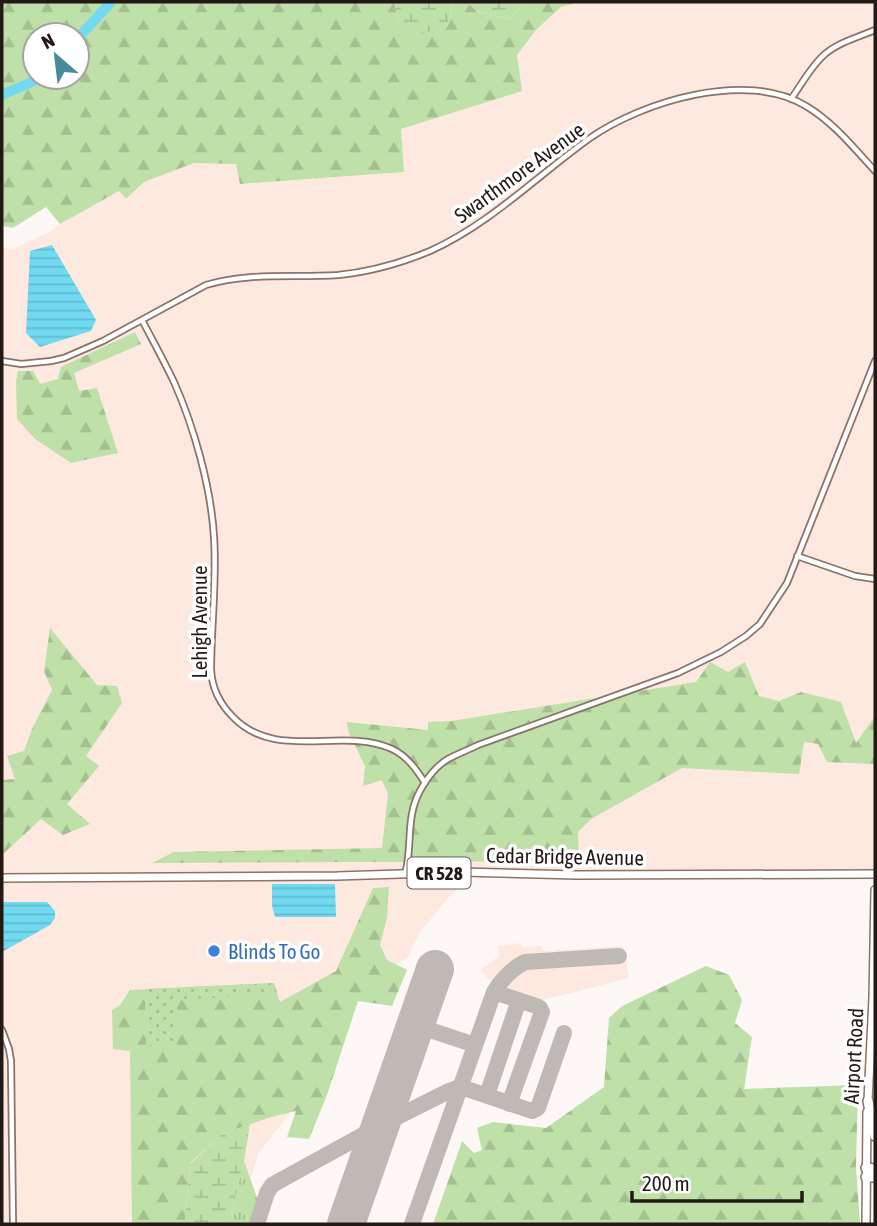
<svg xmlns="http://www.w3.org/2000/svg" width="877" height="1226" font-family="'Asap Condensed',sans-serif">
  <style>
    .built { fill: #fde9df }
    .grass { fill: url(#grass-tufts) }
    .forest { fill: url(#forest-firs); fill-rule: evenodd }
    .wetland { fill: url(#wetland-marsh) }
    .park { fill: url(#park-dots) }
    .water { fill: url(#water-rules) }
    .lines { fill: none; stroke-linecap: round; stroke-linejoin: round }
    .river { stroke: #71daf1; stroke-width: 10 }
    .taxiway { stroke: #bfb9b6; stroke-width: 16 }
    .runway { stroke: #bfb9b6; stroke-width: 38 }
    .street-casing { stroke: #8a7368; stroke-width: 8 }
    .secondary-casing { stroke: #8a7368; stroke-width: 10 }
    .primary-casing { stroke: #8a7368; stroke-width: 10 }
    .highway-casing { stroke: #8a7368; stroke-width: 12 }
    .street { stroke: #fff; stroke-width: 4.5 }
    .secondary { stroke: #fff; stroke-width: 7 }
    .primary { stroke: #fff; stroke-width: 7 }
    .highway { stroke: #fff; stroke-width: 9 }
    .shop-dot { fill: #3f7fe0; stroke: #fff; stroke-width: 2.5 }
    .labels { text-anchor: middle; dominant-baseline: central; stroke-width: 7; stroke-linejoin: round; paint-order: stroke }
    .shield { fill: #fff; stroke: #645e5b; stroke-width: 2 }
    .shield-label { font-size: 19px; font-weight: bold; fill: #221915 }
    .street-label { font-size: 21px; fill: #221915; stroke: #fff }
    .shop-label { font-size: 21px; fill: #366cbe; stroke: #fff; text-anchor: start }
  </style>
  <defs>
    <pattern id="grass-tufts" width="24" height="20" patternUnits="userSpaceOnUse" patternTransform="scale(1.75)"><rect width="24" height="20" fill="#bfe0a8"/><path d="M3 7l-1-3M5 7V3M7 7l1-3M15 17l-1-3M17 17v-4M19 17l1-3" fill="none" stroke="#a4c090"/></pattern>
    <pattern id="forest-firs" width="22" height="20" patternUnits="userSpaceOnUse" patternTransform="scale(1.75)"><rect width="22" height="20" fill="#bfe0a8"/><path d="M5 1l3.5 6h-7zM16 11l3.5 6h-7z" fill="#a4c090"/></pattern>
    <pattern id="wetland-marsh" width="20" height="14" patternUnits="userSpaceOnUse" patternTransform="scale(1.75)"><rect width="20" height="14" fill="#bfe0a8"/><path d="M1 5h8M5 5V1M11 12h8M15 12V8" fill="none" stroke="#a4c090"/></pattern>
    <pattern id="park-dots" width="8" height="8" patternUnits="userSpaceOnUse" patternTransform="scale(1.75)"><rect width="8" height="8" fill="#bfe0a8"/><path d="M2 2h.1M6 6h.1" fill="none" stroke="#a4c090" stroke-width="1.8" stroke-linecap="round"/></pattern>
    <pattern id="water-rules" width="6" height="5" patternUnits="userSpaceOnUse" patternTransform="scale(1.75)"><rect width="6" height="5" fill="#71daf1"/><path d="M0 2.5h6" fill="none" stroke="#62bace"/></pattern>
  </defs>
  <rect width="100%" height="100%" fill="#fdf8f5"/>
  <!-- built -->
  <path class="built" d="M580,2H875V874L477,872L449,897L420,932L407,958L371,982L342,1014L297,1104L258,1154L238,1224H2V248L13,249L49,232L76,214L119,191L126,199L144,182L194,163L236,164L241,184L404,172L401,129L521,91L517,55L535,31L561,7Z
    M521,943L522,947L541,946L543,951L623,946L629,978L535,1002L496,989L495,986L480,970L499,956L498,946Z"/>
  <!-- grass -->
  <path class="grass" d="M244,1161L260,1206L252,1224H229Z"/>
  <!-- forest -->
  <path class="forest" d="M2,2H394L399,23L447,27L453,2H467L477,11L509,19L525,2H580L561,7L535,31L517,55L522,91L401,129L404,172L240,184L236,164L194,163L144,182L126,199L119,191L60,224L46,207L13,228L2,226ZM35,35H77V77H35Z
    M135,332L141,344L74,373L79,391L97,388L118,453L71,463L35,439L17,419L16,381L18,371H33L40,384L58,379L61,367Z
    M50,628L97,685L117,686L122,703L86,756L99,766L67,804L90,824L63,835L41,819L2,855V780L15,779L7,756L24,751L32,729L52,690L44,671Z
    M710,662L728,672L745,662L759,696L779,701L801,692L841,702L856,743L875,716V764L827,762L818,744L804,742L799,774L682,768L591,819L578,832L579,861L152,863L174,852L382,848L388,794L382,780L363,786L365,766L348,731L347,722L428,730V722L451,721L696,682Z
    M389,887L387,918L380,945L387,960L407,970L392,1006L358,1001L327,1095L309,1139L287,1137L296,1111L271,1117L222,1134L190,1163L185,1224H132L130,1051L113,1049L112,1010L120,1005L130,990L274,983L280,1002L336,971L373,888Z
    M706,966L729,975L742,1000L735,1023L752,1037L744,1089L858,1085L856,1167L860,1224H433L462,1141L474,1153L482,1150L477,1128L493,1122L546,1128L604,1087L609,1018L622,1006Z"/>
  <!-- wetland -->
  <path class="wetland" d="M394,2H453L447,27L414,35L399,23Z
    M467,2H525L509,19L477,11Z
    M250,1124L244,1161L229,1224H185L190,1164L222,1134Z"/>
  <!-- park -->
  <path class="park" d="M274,983L277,994L177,1000V1045L146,1046L145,989Z"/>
  <!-- water -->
  <path class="water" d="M52,245L96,320L91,331L40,347L26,333L30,251Z
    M272,884H335L336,917H275L272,906Z
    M2,902H47L55,911V918L50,925L2,952Z"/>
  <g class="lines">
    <!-- river -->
    <path class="river" d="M77,39L111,2
      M2,95L43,77"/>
    <!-- taxiway -->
    <path class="taxiway" d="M494,992L536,1006L540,1008L542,1012L509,1104
      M413,1031L421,1027L475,1045
      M487,1095L519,1000
      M257,1224L267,1193L272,1185L381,1125L449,1091L460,1087L464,1088L532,1111L538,1108L564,1033
      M412,1224L494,992C502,979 511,969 525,962L619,956"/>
    <!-- runway -->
    <path class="runway" d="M346,1224L435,969"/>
    <!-- street casing -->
    <g class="street-casing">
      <path id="street" d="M791,99C802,84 811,66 825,54C839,42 859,37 875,30
        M142,320C153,341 164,361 174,382C194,427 211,487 214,537C217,581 211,626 211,670C212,688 220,704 233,717C276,762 341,726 392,749C407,756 416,769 425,783
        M2,361L21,364L51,361L64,358L103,341L206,285C249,272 293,278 338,275C369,272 401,263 430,251C490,224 537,176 590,138C643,101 747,70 806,106C833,122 854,148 875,171
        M797,556L855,576L875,579
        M405,874C411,854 408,834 412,814C415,794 431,769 448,759C457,754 468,750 478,745L678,673L721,652L746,636L760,624L787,583L875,361
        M2,1030L9,1049L11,1061L13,1224"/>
    </g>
    <!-- secondary casing -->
    <g class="secondary-casing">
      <path id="secondary" d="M866,1224L867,1112"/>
    </g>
    <!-- primary casing -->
    <g class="primary-casing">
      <path id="primary" d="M2,878L337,876L463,872L577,875L875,874
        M868,1101L873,998L875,890"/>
    </g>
    <!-- highway casing -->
    <g class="highway-casing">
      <path id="highway" d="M868,1101L875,1136
        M866,1168L875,1169
        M866,1177H875"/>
    </g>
    <!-- street -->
    <use href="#street" class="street"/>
    <!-- secondary -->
    <use href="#secondary" class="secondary"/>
    <!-- primary -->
    <use href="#primary" class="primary"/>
    <!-- highway -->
    <use href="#highway" class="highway"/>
  </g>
  <!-- markers -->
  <circle class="shop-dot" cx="214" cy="951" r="7"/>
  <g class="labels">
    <!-- shield labels -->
    <rect class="shield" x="407.5" y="857.5" width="63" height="31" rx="5"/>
    <g class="shield-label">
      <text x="439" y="873">CR 528</text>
    </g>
    <!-- street labels -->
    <g class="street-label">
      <text transform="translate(519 172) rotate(-36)">Swarthmore Avenue</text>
      <text transform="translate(199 622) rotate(-90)">Lehigh Avenue</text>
      <text transform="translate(565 856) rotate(1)">Cedar Bridge Avenue</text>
      <text transform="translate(853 1056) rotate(-87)">Airport Road</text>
    </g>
    <!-- shop labels -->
    <g class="shop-label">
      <text x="228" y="951">Blinds To Go</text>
    </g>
  </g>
  <!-- border -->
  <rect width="877" height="1226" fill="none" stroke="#221915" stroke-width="7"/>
  <!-- north arrow -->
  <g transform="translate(56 56) rotate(332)"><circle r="33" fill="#ffffff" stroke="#a7a3a1" stroke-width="2"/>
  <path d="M0-5L12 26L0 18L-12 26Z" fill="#488a9b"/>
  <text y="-10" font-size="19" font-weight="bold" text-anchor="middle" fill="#221915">N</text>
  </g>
  <!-- scale -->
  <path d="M632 1191v10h170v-10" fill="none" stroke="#221915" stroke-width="3.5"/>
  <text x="642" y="1191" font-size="21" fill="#221915" stroke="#ffffff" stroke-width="5" paint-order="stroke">200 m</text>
</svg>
